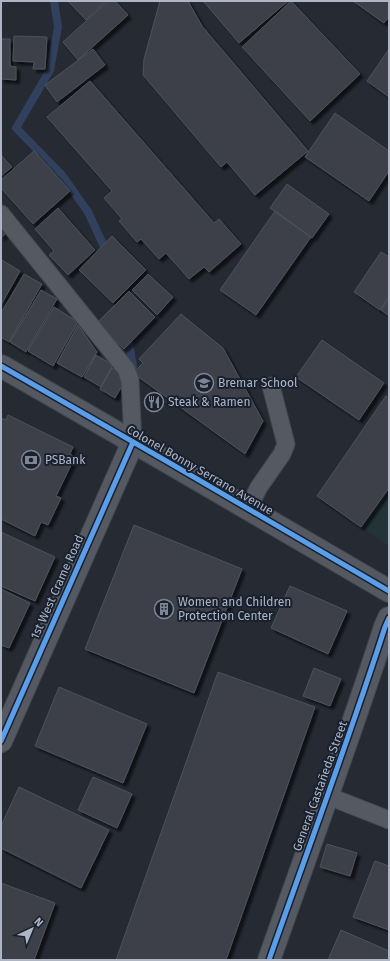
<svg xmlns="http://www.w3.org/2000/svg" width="390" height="961" font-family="'Fira Sans',sans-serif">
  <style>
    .green { fill: #233439 }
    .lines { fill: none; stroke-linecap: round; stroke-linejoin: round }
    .stream { stroke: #31415d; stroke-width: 8 }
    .building { fill: #3d414a; stroke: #4d525c; filter: url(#shadow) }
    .service-casing { stroke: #42454c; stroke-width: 19 }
    .minor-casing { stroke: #42454c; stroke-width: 24 }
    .secondary-casing { stroke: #42454c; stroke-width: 24 }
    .service { stroke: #555962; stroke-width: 17 }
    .minor { stroke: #555962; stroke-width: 22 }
    .secondary { stroke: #545860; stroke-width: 22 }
    .cycleway-casing { stroke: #19202e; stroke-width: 8 }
    .cycleway { stroke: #5a9eea; stroke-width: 5 }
    .labels { text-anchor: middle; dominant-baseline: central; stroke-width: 4; stroke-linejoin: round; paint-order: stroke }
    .poi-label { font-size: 12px; fill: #aeb6c6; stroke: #19202e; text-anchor: start }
    .street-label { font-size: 12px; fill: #aeb6c6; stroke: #19202e }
  </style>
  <defs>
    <filter id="shadow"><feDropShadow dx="3.5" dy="3.5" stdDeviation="1" flood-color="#0009"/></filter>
  </defs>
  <rect width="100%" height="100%" fill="#262a33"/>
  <!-- green -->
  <path class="green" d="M389,489V546L361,527Z"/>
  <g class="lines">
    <!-- stream -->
    <path class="stream" d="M54,1L58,27L50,70L16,128L62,175L88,212L108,255
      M127,333L133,366"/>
  </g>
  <!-- building -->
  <path class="building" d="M68,1H106L86,20Z
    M108,1H115L128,15L78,60L63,42Z
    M160,1H188L202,26L308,151L255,195L227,162L221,167L143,75L144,59Z
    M203,1H288L239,43Z
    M291,1L360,74L310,121L242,47Z
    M353,1H389V17L384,23Z
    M14,36L47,37L45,69H33L34,62L13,61Z
    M1,39H10V66L16,67V80L1,79Z
    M93,49L105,65L57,102L45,85Z
    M389,49V97L367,81Z
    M90,81L214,223L219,219L241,244L209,272L204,267L189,279L166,253L159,259L141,239L137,242L119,221L122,219L104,198L112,191L47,117Z
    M335,113L389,151V171L369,201L305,157Z
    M34,151L70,191L33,224L1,188V180Z
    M1,155L12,167L1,176Z
    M287,184L329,214L312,238L270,208Z
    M58,208L95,250L68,275L49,255L54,251L35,229Z
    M275,211L311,237L256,315L220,290Z
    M1,228L6,233L1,238Z
    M112,236L146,270L113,303L79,270Z
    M381,252L389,257V297L380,310L354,292Z
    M2,260L20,271L1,305V262Z
    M24,274L42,284L9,342L1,337V313Z
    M148,274L173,297L157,315L132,290Z
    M41,290L57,299L26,352L10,342Z
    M129,291L155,317L124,349L97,323Z
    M389,299V316L381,310Z
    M54,307L78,322L53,366L28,351Z
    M181,314L223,348L263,421L245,454L133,373L143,363L139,359Z
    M78,325L97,352L82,377L57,363Z
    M322,340L384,383L359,420L296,377Z
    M96,355L113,365L101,387L84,377Z
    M112,368L127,377L115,398L100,389Z
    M386,396L389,398V488L361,527L317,496Z
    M8,415L73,447L70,454L75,457L56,496L61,498L48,525L41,522L35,536L1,519V418L6,420Z
    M134,525L242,569L194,693L85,649Z
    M1,532L55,557L35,601L1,586Z
    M290,586L347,611L328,654L271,628Z
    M1,589L30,603L9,648L1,645Z
    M314,668L341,679L330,706L303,696Z
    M218,672L315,707L226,960H116Z
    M59,687L147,724L123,783L35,746Z
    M93,777L132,794L117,828L78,810Z
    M19,787L109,830L81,888L1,848V826Z
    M327,844L357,853L350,876L320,867Z
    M375,861L389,866V930L353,917Z
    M1,883L55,903L34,960H1Z
    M341,930L389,951V960H328Z"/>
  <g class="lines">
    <!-- service casing -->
    <g class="service-casing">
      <path id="service" d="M1,214L126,369L130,380L133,442
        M248,509L259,487L282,454L286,444L271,386
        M328,796L389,820"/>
    </g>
    <!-- minor casing -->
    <g class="minor-casing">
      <path id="minor" d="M1,741L133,442
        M269,960C308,849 349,739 385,627L389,618"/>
    </g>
    <!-- secondary casing -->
    <g class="secondary-casing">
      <path id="secondary" d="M1,366L168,462L389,591"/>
    </g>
    <!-- service -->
    <use href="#service" class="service"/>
    <!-- minor -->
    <use href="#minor" class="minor"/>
    <!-- secondary -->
    <use href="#secondary" class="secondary"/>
    <!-- cycleway casing -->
    <g class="cycleway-casing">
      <path id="cycleway" d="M1,366L168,462L389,591
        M1,741L133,442
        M269,960C308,849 349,739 385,627L389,618"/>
    </g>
    <!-- cycleway -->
    <use href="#cycleway" class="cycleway"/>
  </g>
  <!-- icons -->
  <defs>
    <g id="school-ring" transform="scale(1)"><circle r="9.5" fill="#19202e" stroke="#7e8593" stroke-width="1.5"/><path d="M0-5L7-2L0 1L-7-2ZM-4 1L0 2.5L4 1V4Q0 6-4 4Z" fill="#7e8593"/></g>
    <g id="restaurant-ring" transform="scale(1)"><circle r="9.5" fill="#19202e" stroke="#7e8593" stroke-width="1.5"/><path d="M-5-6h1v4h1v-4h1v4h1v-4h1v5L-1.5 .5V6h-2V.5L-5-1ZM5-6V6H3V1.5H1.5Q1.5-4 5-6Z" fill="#7e8593"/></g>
    <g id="bank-ring" transform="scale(1)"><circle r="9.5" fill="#19202e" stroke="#7e8593" stroke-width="1.5"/><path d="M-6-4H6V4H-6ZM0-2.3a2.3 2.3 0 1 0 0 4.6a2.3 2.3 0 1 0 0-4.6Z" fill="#7e8593"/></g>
    <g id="building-ring" transform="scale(1)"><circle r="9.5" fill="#19202e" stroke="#7e8593" stroke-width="1.5"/><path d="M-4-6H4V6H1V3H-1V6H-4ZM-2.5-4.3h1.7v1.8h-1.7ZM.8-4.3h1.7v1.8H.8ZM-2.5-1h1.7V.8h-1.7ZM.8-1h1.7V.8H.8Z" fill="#7e8593"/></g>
  </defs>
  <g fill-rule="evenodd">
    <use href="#school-ring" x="204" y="383"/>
    <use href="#restaurant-ring" x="154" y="402"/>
    <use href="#bank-ring" x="31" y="460"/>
    <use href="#building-ring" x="164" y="609"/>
  </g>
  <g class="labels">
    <!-- poi labels -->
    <g class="poi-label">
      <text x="218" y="383">Bremar School</text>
      <text x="168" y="402">Steak &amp; Ramen</text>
      <text x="45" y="460">PSBank</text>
      <text x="178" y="602">Women and Children<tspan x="178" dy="14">Protection Center</tspan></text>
    </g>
    <!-- street labels -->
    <g class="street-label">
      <text transform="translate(200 470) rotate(30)">Colonel Bonny Serrano Avenue</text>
      <text transform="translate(57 587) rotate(-66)">1st West Crame Road</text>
      <text transform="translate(320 786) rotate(-70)">General Castañeda Street</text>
    </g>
  </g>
  <!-- border -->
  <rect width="390" height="961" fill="none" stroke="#aeb6c6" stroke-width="4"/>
  <!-- north arrow -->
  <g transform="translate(32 929) rotate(44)" stroke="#19202e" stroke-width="3" paint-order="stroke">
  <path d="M0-3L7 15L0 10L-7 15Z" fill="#aeb6c6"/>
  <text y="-6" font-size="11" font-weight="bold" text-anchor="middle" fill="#aeb6c6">N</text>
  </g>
</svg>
